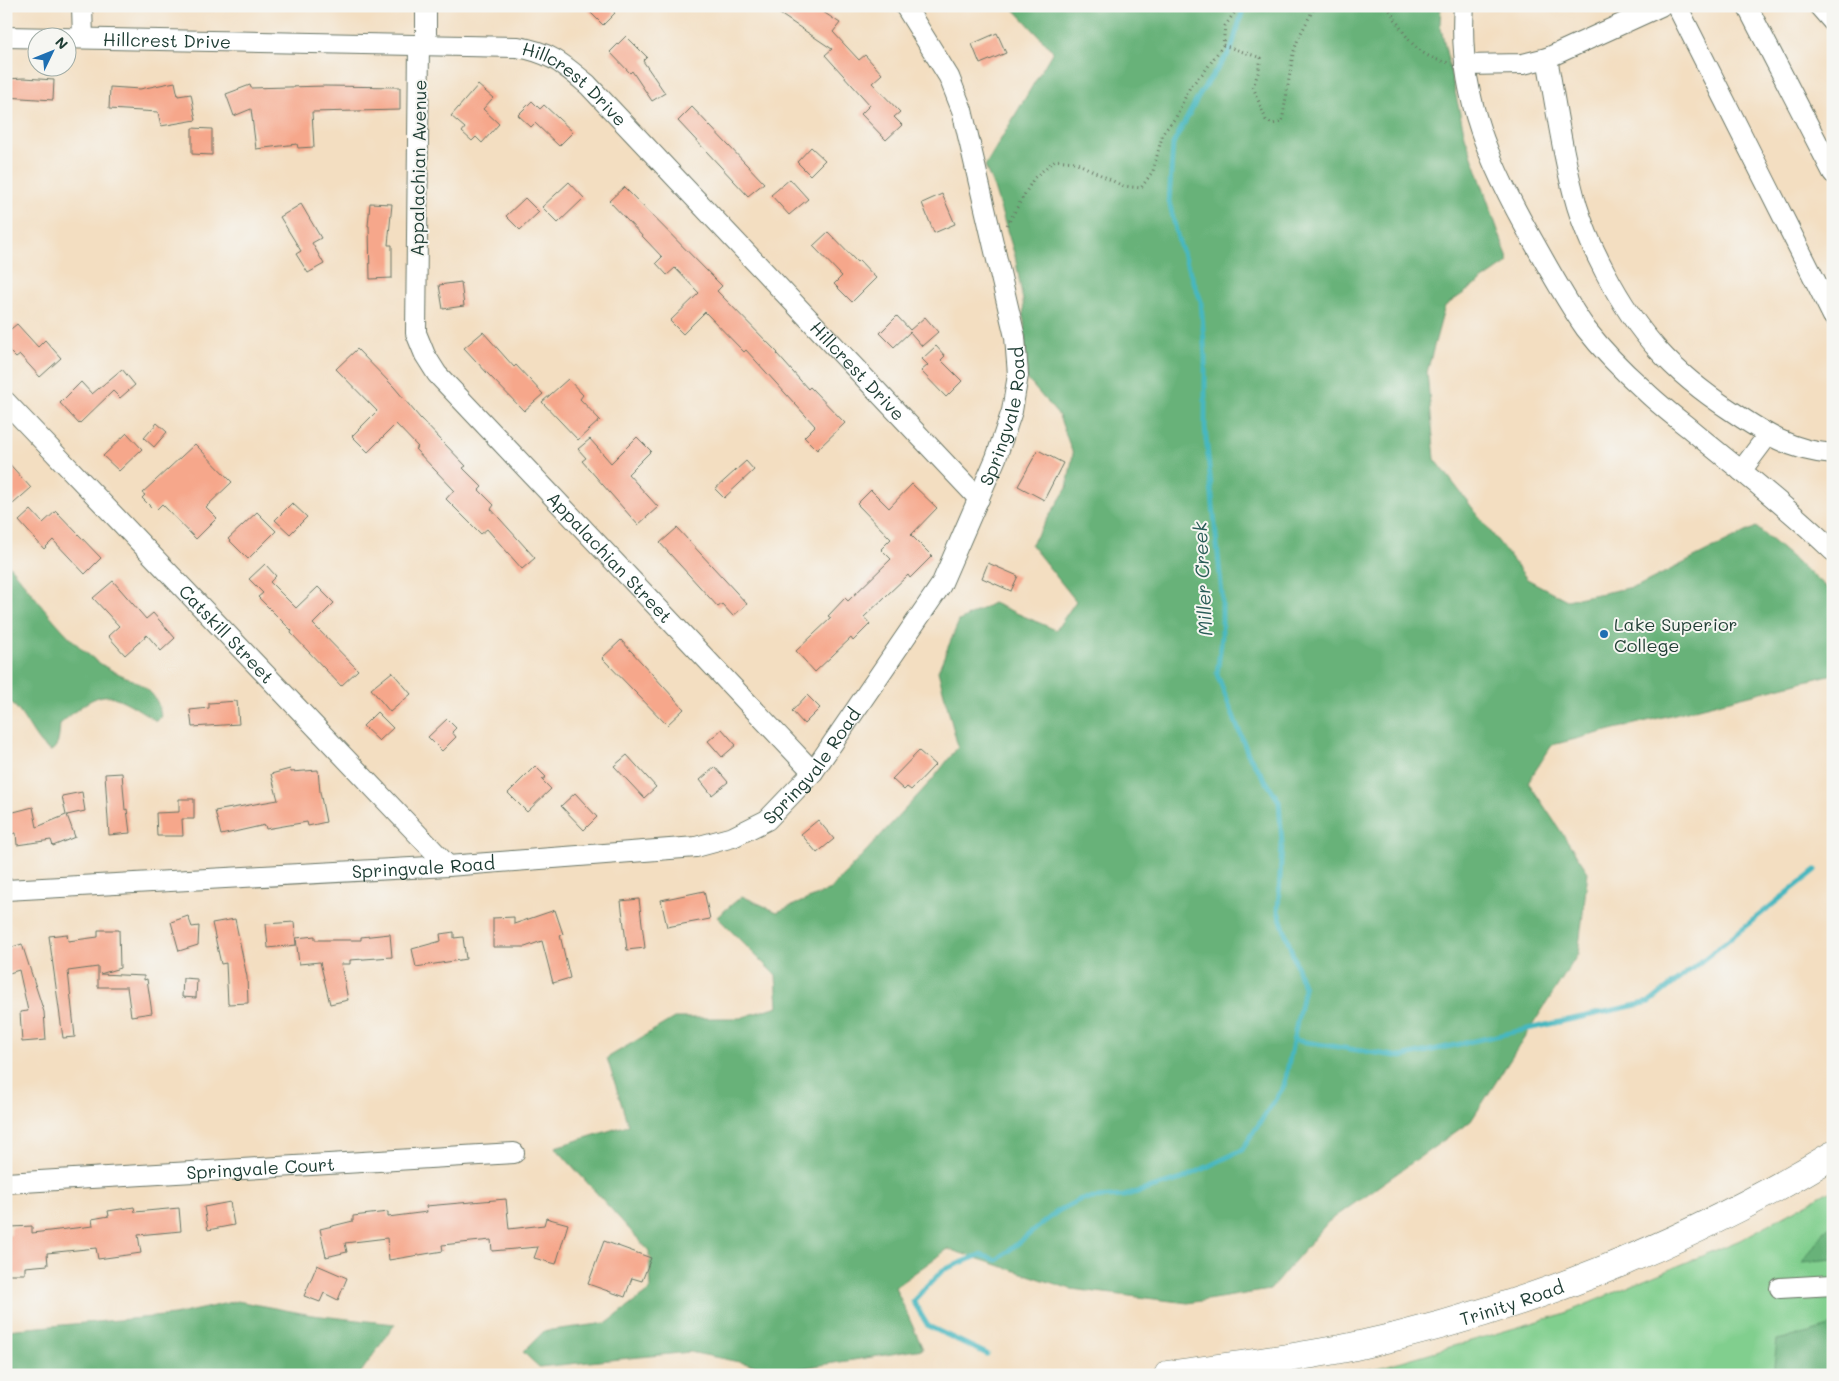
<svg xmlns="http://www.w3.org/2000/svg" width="1839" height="1381" font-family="Mali,sans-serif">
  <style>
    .green { fill: #81cf8e; stroke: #508661 }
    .forest { fill: #68b279; stroke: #447856 }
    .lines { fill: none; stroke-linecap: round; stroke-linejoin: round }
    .stream { stroke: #47b7bf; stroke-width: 5 }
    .building { fill: #f6a78b }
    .minor-casing { stroke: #697565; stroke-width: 22 }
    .highway-casing { stroke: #697565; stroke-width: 29 }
    .path { stroke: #697565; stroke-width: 3; stroke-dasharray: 1 4; stroke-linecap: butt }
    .minor { stroke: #fff; stroke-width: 20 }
    .highway { stroke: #fff; stroke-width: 28 }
    .poi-dot { fill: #1f6fb2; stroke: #f6f6f2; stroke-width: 2 }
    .labels { text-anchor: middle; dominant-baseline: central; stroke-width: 4; stroke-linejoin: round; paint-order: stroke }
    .street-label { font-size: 18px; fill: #1f3d34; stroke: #f6f6f2 }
    .poi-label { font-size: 18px; fill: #1f3d34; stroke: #f6f6f2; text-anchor: start }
    .water-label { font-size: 19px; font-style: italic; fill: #295c57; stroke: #f6f6f2 }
  </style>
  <rect width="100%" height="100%" fill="#f6f6f2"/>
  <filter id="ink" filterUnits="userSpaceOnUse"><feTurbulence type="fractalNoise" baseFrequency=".02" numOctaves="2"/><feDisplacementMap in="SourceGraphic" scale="10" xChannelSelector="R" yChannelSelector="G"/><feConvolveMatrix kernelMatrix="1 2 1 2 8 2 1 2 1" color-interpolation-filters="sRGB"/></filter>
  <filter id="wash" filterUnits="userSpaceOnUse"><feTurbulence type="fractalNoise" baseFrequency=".0096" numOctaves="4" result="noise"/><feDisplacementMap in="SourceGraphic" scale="20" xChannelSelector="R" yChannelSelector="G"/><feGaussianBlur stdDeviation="1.12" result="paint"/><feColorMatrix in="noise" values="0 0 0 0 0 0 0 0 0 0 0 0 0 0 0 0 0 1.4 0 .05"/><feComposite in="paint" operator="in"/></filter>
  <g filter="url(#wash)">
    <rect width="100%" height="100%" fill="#f3dec1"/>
    <!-- green -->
    <path class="green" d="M1833,1189V1375H1324L1378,1368L1563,1314L1740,1240Z"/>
    <!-- forest -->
    <path class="forest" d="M1011,6H1441L1440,24L1465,136L1509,262L1445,306L1427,372L1435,459L1527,579L1567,600L1638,586L1756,527L1833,593V674L1552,745L1528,782L1588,872L1578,954L1471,1121L1328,1222L1270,1290L1188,1303L1071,1289L948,1249L895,1287L923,1349L783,1371L690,1352L539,1367L523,1352L544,1331L607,1323L651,1289L649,1251L555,1147L628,1125L607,1058L674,1018H740L778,1006L776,976L717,917L742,896L777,912L830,890L932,780L958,747L938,671L959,621L993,603L1056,630L1076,601L1031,545L1067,488L1073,454L1059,416L1027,379L1023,301L1015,256L994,188L985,166L1053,51Z
      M6,562C34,594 66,641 101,664C124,680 158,682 161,717L156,721C144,713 118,694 103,696C88,698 71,715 60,724C59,733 60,746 51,751C34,745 25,710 6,699Z
      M1833,1224V1259L1803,1262L1824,1231Z
      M237,1301L312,1315L395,1324L359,1375H6V1330L174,1315Z
      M1833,1326V1375H1773L1777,1340L1810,1333Z"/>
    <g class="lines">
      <!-- stream -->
      <path class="stream" d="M1293,1040L1401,1057L1650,1002L1816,870
        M987,1354L928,1326L913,1301L943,1270L980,1255L997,1260L1058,1211L1081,1199L1124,1196L1182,1179L1242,1150L1284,1086L1304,988L1278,911L1282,844L1279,801L1248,754L1217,674L1222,636V594L1205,427V357L1201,301L1179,243L1169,201L1173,144L1201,92L1231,50L1244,6"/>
    </g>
    <g id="blocks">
      <!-- building -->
      <path class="building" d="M584,6H608L615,13L603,25Z
        M768,6H814L840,23L833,32L859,60L865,55L882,74L872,83L900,112L894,117L902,125L886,140L861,114L870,105L825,55L832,49Z
        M997,33L1006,53L980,64L972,44Z
        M626,36L647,57L643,61L665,93L652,101L632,71L630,73L610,52Z
        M24,78L54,80L53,100L6,97V79Z
        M175,82L178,96L191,94L196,120L161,126L158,112L109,109L110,87L140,89Z
        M250,85L251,88L325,86L400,87V110L312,112L314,147L298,148L297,144L256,149L251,109L234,116L226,94Z
        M478,85L493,98L483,109L499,124L482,143L476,137L472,141L462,132L465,128L451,116Z
        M532,101L540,109L544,105L573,132L559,146L535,123L531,127L518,115Z
        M692,107L764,183L748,196L678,121Z
        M192,128L212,129V155L192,154Z
        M811,147L825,160L810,175L797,162Z
        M790,179L808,199L789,215L771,195Z
        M569,182L584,198L558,223L542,207Z
        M624,187L722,286L717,291L778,353L777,354L808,389L810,387L845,423L817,450L804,437L815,426L746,350L744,352L705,312L683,334L670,321L699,293L675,268L667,275L656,263L662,257L609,201Z
        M942,194L955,224L934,233L922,203Z
        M525,198L539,212L520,230L506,216Z
        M370,203L392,204L388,245H392V278L370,279L369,226H368Z
        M301,204L321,238L312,243L324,264L308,273L296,254L301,251L280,217Z
        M828,232L857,262L859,260L876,278L852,302L834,284L842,276L813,246Z
        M461,282L464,306L443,309L439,285Z
        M897,316L910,330L925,317L938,332L922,346L910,332L894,347L880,333Z
        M17,324L38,347L45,340L61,358L40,377L20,355L16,358L6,348V333Z
        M483,332L514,367L516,365L543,394L524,411L488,374L464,348Z
        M936,346L945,356L941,360L962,381L946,397L921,371L928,365L922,359Z
        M357,349L394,387L420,418L466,466L463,468L482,487L479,490L494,505L491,509L535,558L522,569L487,529L481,534L446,499L454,490L415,449L418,447L396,424L368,452L352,436L377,411L336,369Z
        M122,369L135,385L120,398L113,391L79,424L60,403L81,382L92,394Z
        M568,379L583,395L580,399L600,420L578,440L542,402Z
        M157,423L167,432L154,447L144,438Z
        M127,433L142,449L119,471L103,456Z
        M637,437L651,451L628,474L658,507L638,525L582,461L586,458L578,449L590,439L611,463Z
        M195,444L232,482L206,507L217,518L196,539L162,504L155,511L142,498L145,495L142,493Z
        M1038,450L1063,463L1044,500L1018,486Z
        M6,460L31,488L13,504L6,496Z
        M746,461L754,470L724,498L715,489Z
        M912,484L937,508L911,535L932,556L910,578L908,575L864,617L870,624L853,641L851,638L815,672L796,651L831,618L828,616L845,598L848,601L891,559L881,549L891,539L857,504L871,490L889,508Z
        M292,503L307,517L290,534L275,520Z
        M31,510L43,523L56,511L101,558L85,574L53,540L44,549L19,521Z
        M257,512L276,531L248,559L228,539Z
        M677,528L747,604L733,616L722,604L718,607L660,543Z
        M988,563L1018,576L1011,591L982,578Z
        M265,564L276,576L270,582L296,608L318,587L334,603L313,624L358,670L341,686L291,633L292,631L258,597L263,593L249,579Z
        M113,581L146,619L153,613L175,638L161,651L147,635L125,655L108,636L119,626L93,598Z
        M621,640L684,709L667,725L602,658Z
        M392,672L411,694L390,712L371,689Z
        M807,695L820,708L804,724L792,711Z
        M237,701L239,724L192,727L190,710L209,708V703Z
        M377,712L393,728L379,741L363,726Z
        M447,719L456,728L452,732L456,737L442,751L428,737Z
        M722,729L736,745L722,757L708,741Z
        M919,751L935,765L911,790L907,787L904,790L892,779Z
        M627,755L656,787L644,798L614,766Z
        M535,766L546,777L542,780L551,789L527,812L508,793Z
        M715,767L728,782L712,795L700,780Z
        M290,769L291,772L318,770L320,792L326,822L308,826L307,822L266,829L265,825L221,835L215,811L278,800L271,774Z
        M122,773L125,810L127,809L130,833L109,835L105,774Z
        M82,792L85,811L67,815L75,837L53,846L51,840L17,845L16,833L6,835V814L33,807L37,827L66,815L62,796Z
        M575,793L597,817L584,830L561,806Z
        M179,799H194V819H182L183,836H157L156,813L179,812Z
        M818,820L834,839L817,853L801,834Z
        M704,891L710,919L667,927L661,900Z
        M639,899L645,948L627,950L621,901Z
        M555,910L563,934L560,935L570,978L553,983L542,941L525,947H493V918L514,917V924Z
        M188,916L192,927L199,926L198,945L179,951L171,922Z
        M235,919L247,977L248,1003L228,1004L226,963L221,964L212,923Z
        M294,922L296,945L268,948L266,924Z
        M98,930H119L120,968L100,974L144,976V980L147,979L152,1013L131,1016L127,987H98V967L68,971L75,1037L63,1038L49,936L67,934L68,941L98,937Z
        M454,932V938L463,937L466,959L416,967L412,949L441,941L440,934Z
        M390,934L392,957L350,960V964H341L348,1000L330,1004L320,962L299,964L296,938L315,936V940H361V937Z
        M22,944L44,1012L46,1040L22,1042L20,1012L28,1011L19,970L6,974V949Z
        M183,978L197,979L196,998L182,997Z
        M506,1199L509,1229L544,1225L546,1218L568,1224L556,1264L534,1258L538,1247L492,1251L491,1240L442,1245L443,1251L389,1260L387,1238L345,1243L347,1252L326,1257L320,1229L353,1221V1216L388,1212V1217L427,1212L426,1206Z
        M230,1202L234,1225L208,1230L204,1207Z
        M134,1207L135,1212L179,1208L181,1231L138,1235L141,1253L98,1259L96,1248L47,1253L48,1265L25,1267V1274H6V1235H11V1227L32,1226V1233L93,1226L92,1219L109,1216L108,1211Z
        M604,1241L651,1258L642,1281L632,1278L625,1297L588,1284Z
        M317,1265L347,1278L338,1300L324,1293L320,1302L304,1296Z"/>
    </g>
  </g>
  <g filter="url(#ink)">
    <use href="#blocks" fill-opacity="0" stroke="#697565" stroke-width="1"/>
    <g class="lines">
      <!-- minor casing -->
      <g class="minor-casing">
        <g id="minor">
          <path d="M82,6L83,38"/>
          <path id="s1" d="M426,6V38L419,45L416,333L425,355L437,374L813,772"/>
          <path d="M1464,6C1457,95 1491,167 1533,241C1550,271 1566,301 1586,329C1603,351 1623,371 1643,389C1657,403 1674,416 1689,428C1738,469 1788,507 1833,551"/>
          <path d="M1677,6L1833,316"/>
          <path d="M1747,6L1833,173"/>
          <path d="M1819,6L1833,22"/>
          <path id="s2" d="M6,37L517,47C550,52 563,64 588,85L979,499"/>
          <path d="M1547,58C1556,107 1563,158 1577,206C1584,229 1594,251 1605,272C1637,333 1672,372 1730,410C1764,433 1791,451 1833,454"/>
          <path d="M1465,65L1523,64L1547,58L1661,6"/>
          <path id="s3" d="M6,402L448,866"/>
          <path d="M1741,471L1768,435"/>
          <path id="s4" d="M6,890L448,866L696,847L733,837L767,820L813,772L941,585L996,458L1012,411L1018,375L1015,337L962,110L949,77L905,6"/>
          <path id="s5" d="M6,1183L514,1153"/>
          <path d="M1780,1288L1833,1285"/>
        </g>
      </g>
      <!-- highway casing -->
      <g class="highway-casing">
        <g id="highway">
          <path id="s6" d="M1168,1375C1229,1367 1290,1359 1351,1347C1520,1311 1685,1245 1833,1155"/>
        </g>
      </g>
      <!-- path -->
      <path class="path" d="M1387,6C1405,34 1414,57 1450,63
        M1223,45L1261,58L1258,73L1253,87L1266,120L1272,124L1282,122L1293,54L1298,39L1315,6
        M1007,225L1034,178L1055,160L1075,162L1123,186L1141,188L1153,171L1163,133L1176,117L1190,87L1205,71L1223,45L1225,26L1239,6"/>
      <!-- minor -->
      <use href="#minor" class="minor"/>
      <!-- highway -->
      <use href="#highway" class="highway"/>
    </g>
  </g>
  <!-- markers -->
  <circle class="poi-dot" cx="1604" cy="634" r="5"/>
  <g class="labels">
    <!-- street labels -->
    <g class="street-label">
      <text stroke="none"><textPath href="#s2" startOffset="161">Hillcrest Drive</textPath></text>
      <text stroke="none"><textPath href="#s2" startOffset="581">Hillcrest Drive</textPath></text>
      <text transform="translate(418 168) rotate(-89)">Appalachian Avenue</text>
      <text stroke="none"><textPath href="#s2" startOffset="986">Hillcrest Drive</textPath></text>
      <text stroke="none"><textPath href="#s4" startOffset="1242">Springvale Road</textPath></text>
      <text stroke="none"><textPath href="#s1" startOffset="628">Appalachian Street</textPath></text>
      <text stroke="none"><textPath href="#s3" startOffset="320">Catskill Street</textPath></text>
      <text stroke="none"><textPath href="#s4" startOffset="838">Springvale Road</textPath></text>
      <text stroke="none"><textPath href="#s4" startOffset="418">Springvale Road</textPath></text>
      <text stroke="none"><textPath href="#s5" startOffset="255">Springvale Court</textPath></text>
      <text stroke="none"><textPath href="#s6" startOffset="352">Trinity Road</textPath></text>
    </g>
    <!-- poi labels -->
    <g class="poi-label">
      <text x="1614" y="624">Lake Superior<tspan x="1614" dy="21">College</tspan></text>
    </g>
    <!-- water labels -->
    <g class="water-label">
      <text transform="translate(1202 579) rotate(-93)">Miller Creek</text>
    </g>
  </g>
  <!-- margin -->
  <rect width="1839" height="1381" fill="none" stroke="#f6f6f2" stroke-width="25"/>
  <!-- north arrow -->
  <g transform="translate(52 52) rotate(47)"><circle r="24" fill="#f6f6f2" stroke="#a0aca6"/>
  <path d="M0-4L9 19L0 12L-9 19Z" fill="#1f6fb2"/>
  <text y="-8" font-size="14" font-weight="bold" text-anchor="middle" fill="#1f3d34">N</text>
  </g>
</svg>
